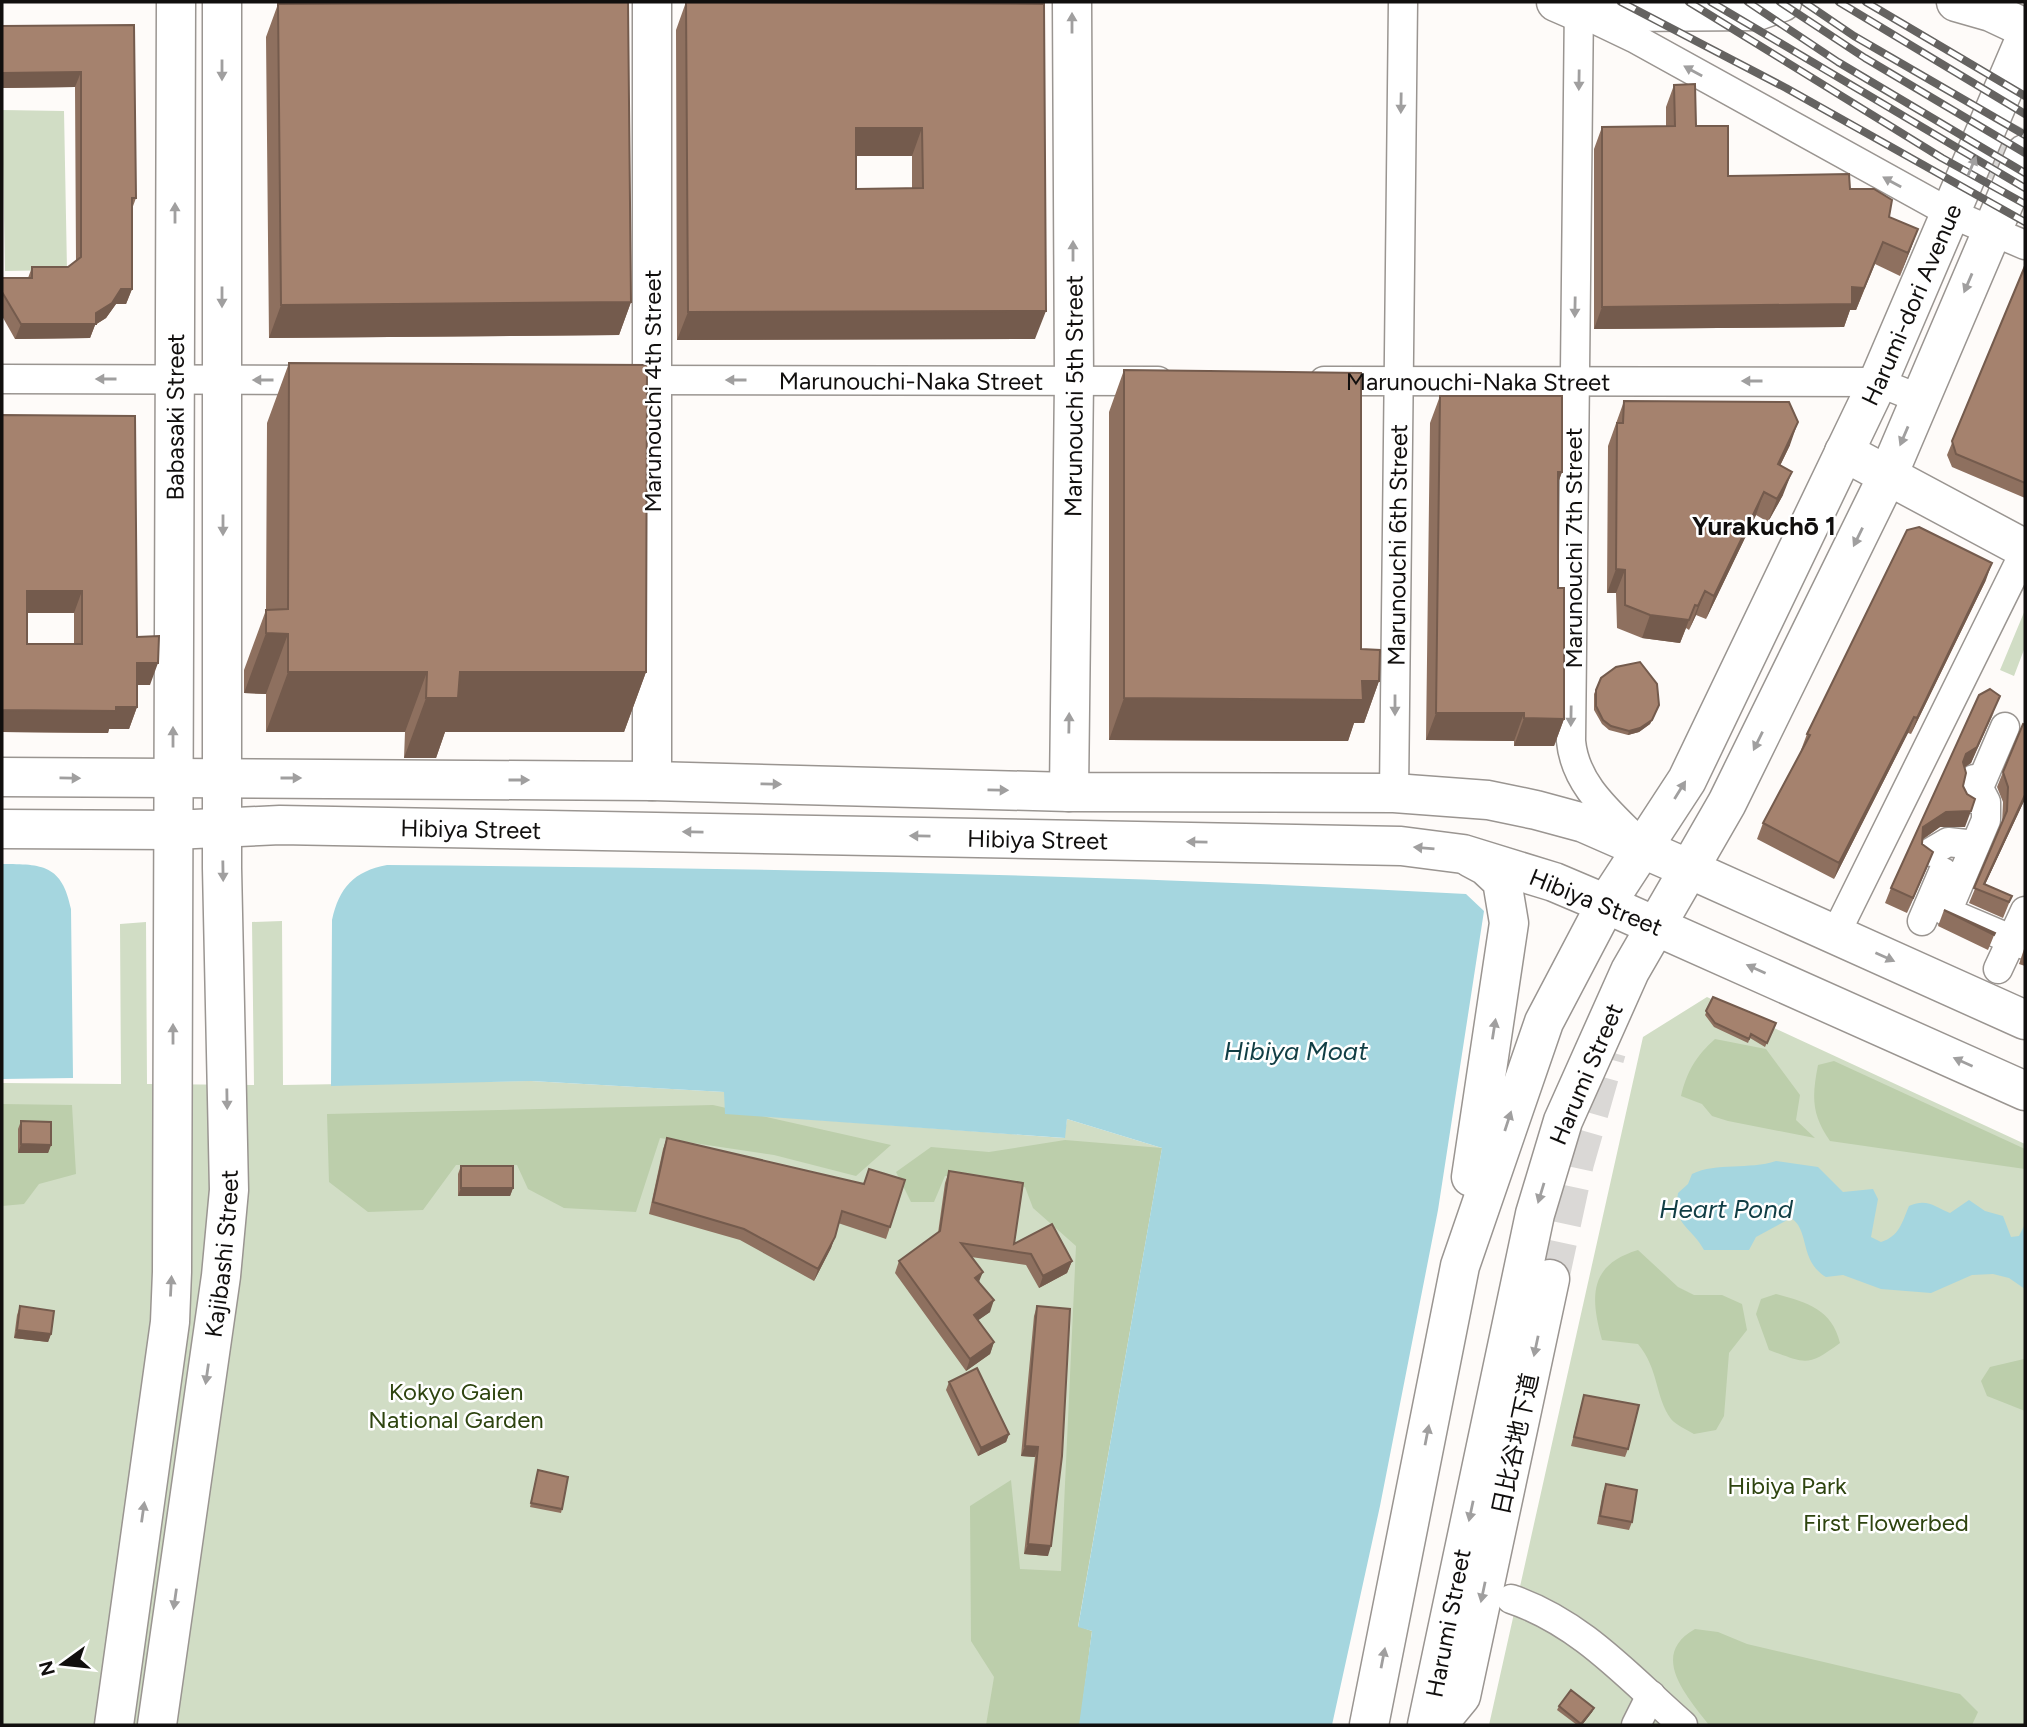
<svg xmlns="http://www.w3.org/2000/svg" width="2027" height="1727" font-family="Figtree,'Noto Sans JP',sans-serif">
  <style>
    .green { fill: #d1ddc5 }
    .forest { fill: #bcceab }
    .water { fill: #a5d6df }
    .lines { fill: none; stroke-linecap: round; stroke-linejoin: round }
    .primary-tunnel { stroke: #dad8d6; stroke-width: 38; stroke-dasharray: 38 19; stroke-linecap: butt }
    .street-casing { stroke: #9a9591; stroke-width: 31 }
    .secondary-casing { stroke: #9a9591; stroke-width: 41 }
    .primary-casing { stroke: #9a9591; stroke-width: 41 }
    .highway-casing { stroke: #9a9591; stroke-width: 41 }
    .street { stroke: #fff; stroke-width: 28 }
    .secondary { stroke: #fff; stroke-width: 38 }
    .primary { stroke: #fff; stroke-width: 38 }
    .highway { stroke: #fff; stroke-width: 38 }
    .rail-casing { stroke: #656361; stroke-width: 8 }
    .rail { stroke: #fff; stroke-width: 5; stroke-dasharray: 16; stroke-linecap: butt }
    .wall { fill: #8e705f; fill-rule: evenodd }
    .shaded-wall { fill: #745b4d }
    .building { fill: #a5826e; stroke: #745b4d; stroke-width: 2; fill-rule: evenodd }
    .oneway { fill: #a09f9f }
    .labels { text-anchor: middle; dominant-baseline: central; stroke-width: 5; stroke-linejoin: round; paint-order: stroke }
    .street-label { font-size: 24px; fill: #110f0e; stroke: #fff }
    .park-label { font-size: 24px; fill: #2e440f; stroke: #fff }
    .neighbourhood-label { font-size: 26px; font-weight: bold; fill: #110f0e; stroke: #fff }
    .water-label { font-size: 26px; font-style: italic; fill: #113e45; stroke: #fff }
  </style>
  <rect width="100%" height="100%" fill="#fefbf9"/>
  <!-- green -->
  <path class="green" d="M2,110L64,111L67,270L5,271Z
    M2025,610V647L2014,676L2000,670Z
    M282,921L283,1085L531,1081L725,1092V1113L1064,1138L1067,1119L1162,1148L1078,1626L1079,1725H2V1083L121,1084L120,924L146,922L147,1084L254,1085L252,922Z
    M1707,997L2025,1144V1725H1489L1643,1037Z"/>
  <!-- forest -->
  <path class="forest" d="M1715,1039L1766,1049L1800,1095L1796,1120L1815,1138L1728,1121L1712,1116L1702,1104L1681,1096C1687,1071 1696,1056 1715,1039Z
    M1834,1061L2025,1149V1169L1830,1141C1811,1114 1812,1096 1818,1065Z
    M2,1104L72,1105L76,1174L39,1184L24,1204L2,1206Z
    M713,1105L891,1145L856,1176L774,1155L660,1138L636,1212L564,1208L528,1189L517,1165H456L423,1210L368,1212L329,1182L327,1114Z
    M1065,1140L1162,1148L1078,1626L1092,1631L1080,1725H986L994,1677L971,1641L970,1506L1011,1480L1020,1569L1061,1571L1076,1246L1033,1208L1025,1187L945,1176L934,1202H911L896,1172L931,1147L989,1152Z
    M1638,1250L1678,1287L1694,1295H1722L1742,1304L1747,1330L1729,1353L1724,1416L1716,1430L1694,1434C1687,1430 1676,1425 1671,1419C1655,1397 1659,1369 1638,1344L1602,1340C1590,1296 1589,1265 1638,1250Z
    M1776,1294C1806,1302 1832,1309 1840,1343C1807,1367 1807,1364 1769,1350L1756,1314L1761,1299Z
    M2024,1359L2025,1411L1987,1396L1981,1381L1990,1367Z
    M1695,1629L1718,1632L1747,1644L1960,1694L1978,1712L1972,1725H1709C1686,1695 1649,1655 1695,1629Z"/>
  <!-- water -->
  <path class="water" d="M2,864C43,864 62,865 71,909L73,1078L2,1079Z
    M387,865C747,868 1107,874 1466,894L1484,911L1438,1210L1380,1506L1332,1725H1079L1092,1631L1078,1627L1162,1148L1067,1119L1065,1138L725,1114L724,1092L531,1081L331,1086L332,920C339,888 354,871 387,865Z
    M1776,1161L1818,1167L1843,1192L1873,1189L1878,1199L1871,1237L1881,1242C1900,1236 1902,1222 1909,1206C1928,1198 1934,1207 1950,1213L1969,1200L1985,1211L2003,1216L2011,1237L2019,1236L2025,1224V1289L2009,1278L1993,1274L1972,1275L1931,1293L1881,1289L1843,1275L1826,1277C1799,1261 1810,1230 1791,1218L1756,1237L1749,1250H1704C1691,1226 1673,1227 1678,1193L1688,1184L1692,1174C1717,1162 1749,1170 1776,1161Z"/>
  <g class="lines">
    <!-- primary-tunnel -->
    <path class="primary-tunnel" d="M1999,183L2025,129
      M1550,1279L1575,1163L1607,1051"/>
    <!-- street casing -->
    <g class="street-casing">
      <g id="street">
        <path d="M1579,2L1571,741C1575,784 1608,811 1637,840"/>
        <path d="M1588,16L1634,38L1952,214L2025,245"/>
        <path d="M2,379L321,380"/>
        <path id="s1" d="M635,380L1158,381"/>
        <path id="s2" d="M1324,381L1878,382L1920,399"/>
        <path d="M1974,779L1986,802V820L1947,912L2025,945"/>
        <path id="s3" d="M1394,793L1403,2"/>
        <path d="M1974,799L2005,727"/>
        <path d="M1931,852L1948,842L1975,845"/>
        <path d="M1922,921L1943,872"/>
        <path d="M1835,935L2025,551"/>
        <path d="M1998,969L2025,911"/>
        <path d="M1511,1599C1582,1623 1629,1678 1683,1725"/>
        <path d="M1636,1725L1651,1695"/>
      </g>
    </g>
    <!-- secondary casing -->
    <g class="secondary-casing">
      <g id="secondary">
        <path d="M1556,2L1579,12H1619L1757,11L1782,2"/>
        <path d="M1956,2L1991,12L2025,28"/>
        <path d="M1844,452L2025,549"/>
        <path d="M652,781V2"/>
        <path id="s4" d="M1069,792L1074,381L1072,2"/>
        <path d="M1689,869L2025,1020"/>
        <path d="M1606,904L2025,1091"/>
        <path id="s5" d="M114,1725L170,1322L172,1272L176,2"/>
        <path id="s6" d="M157,1725L221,1276L229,1190L222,868V2"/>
      </g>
    </g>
    <!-- primary casing -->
    <g class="primary-casing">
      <g id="primary">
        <path d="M1689,869L1727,803L1888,475L2025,154"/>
        <path id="s7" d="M1606,904L1687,780L1878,382L2025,39"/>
        <path d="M1437,1725L1461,1696L1550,1279"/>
      </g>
    </g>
    <!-- highway casing -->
    <g class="highway-casing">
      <g id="highway">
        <path d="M2,777L652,781L1069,792L1394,793L1488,800L1536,810L1584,823L1689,869L1630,971L1563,1121L1535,1214L1427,1725"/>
        <path id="s8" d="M2,829L173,830L280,825L1401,846L1463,854L1554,882L1606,904L1544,1022L1460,1266L1369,1725"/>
        <path d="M1471,1177L1509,923L1502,881L1486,866L1471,858"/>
      </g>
    </g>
    <!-- street -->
    <use href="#street" class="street"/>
    <!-- secondary -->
    <use href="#secondary" class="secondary"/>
    <!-- primary -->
    <use href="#primary" class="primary"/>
    <!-- highway -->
    <use href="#highway" class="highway"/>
    <!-- rail casing -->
    <g class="rail-casing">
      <path id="rail" d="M1621,2L1786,88L2025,222
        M1689,2L1942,158L2025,204
        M1711,2L2025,188
        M1748,2L1838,62L2025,173
        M1780,2L1865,58L2025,153
        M1804,2L1854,36L2025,135
        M1839,2L2025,114
        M1866,2L2025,96"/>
    </g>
    <!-- rail -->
    <use href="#rail" class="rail"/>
  </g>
  <!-- wall -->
  <path class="wall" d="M686,2L1044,4L1035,339L677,340L676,30ZM856,156H912V188L856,189Z
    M278,4L631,302L619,335L269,338L266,37Z
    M134,25L136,198L132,209V289L126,304H116L106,318L95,325L90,338L15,339L2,316V278H28L32,267H68L76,261L75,87L2,88Z
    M1674,85L1696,126L1728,176L1850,189L1889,217L1918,229L1900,276L1875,264L1856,310H1850L1844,327L1594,329V149L1602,127L1666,126V107Z
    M2025,266V498L1952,467L1947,455Z
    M289,363L646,672L624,732H445L436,758H404L405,732H266V694L244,693V670L266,610L267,423Z
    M1124,370L1361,649L1379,681L1364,723H1354L1348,741L1109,740V412Z
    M1440,396L1562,472L1558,483V588L1564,719L1554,746H1514V741L1426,740L1430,423Z
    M1624,401L1790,445L1780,466L1783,495L1768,522L1756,515L1706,619L1696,615L1689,630L1686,628L1680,643L1642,638L1617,628L1616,593H1607L1608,446Z
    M2,415L137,637L150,685H137V707L129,729H109L108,733L2,732ZM27,613H74V644H27Z
    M1986,580L1911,734L1908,733L1834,879L1757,839L1763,823L1802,750H1801L1807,734Z
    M1601,678L1659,705L1650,724L1639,732L1628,735L1609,730L1602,724L1594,710V694Z
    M1994,712L1971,763L1965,767L1963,786L1965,827H1940L1922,840V844L1933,852L1907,913L1885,903L1891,888Z
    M2025,725V799L1985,884L2012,896L2003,918L1969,903L2002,824L2003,802L1997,787L2003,772Z
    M1944,910L1995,933L1988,950L1938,926Z
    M2025,946V966L2019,964Z
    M1713,997L1776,1023L1765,1047L1750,1038L1748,1043L1714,1027L1705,1015Z
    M21,1121L51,1145L48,1153H18V1129Z
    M667,1138L864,1184L869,1169L890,1227L886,1239L838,1223L831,1248L814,1281L740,1240L649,1214L663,1149Z
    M461,1166L513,1188L510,1196H458V1174Z
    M949,1171L1014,1244L1072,1261L1067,1273L1039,1288L1026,1265L971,1257L990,1312L978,1320L994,1342L990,1354L966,1371L895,1273L899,1261L938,1233L945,1183Z
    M20,1306L51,1334L48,1342L14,1338L17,1315Z
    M1037,1306L1048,1556L1024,1554L1035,1457L1021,1456L1034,1316Z
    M949,1382L1009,1434L1006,1442L978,1456L946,1390Z
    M1584,1395L1628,1449L1625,1457L1571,1446Z
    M538,1470L562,1509L561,1513L530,1507Z
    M1606,1484L1632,1522L1629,1530L1597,1524L1603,1492Z
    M1559,1706L1594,1708L1592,1712L1582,1725H1577L1557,1710Z"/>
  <!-- shaded-wall -->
  <path class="shaded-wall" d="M81,72L75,87L2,88V73Z
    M856,128H922L912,156H846Z
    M1918,229L1910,251L1900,276L1908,253Z
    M1883,242L1856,310H1850L1844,327L1594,329L1602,307L1852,287Z
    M121,289H132L126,304H116L106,318L95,325L90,338L15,339L21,324L96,313Z
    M631,302L619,335L269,338L281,305Z
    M1046,311L1035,339L677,340L688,312Z
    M1798,422L1790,445L1769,488L1778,464Z
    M1558,472H1562L1552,499Z
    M1792,472L1783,495L1768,522L1777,499Z
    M1764,492L1756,515L1706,619L1714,596Z
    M1992,563L1986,580L1911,734L1917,718Z
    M1616,569L1625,570L1616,593H1607Z
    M27,591H82L74,613H19Z
    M1705,591L1696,615L1689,630L1698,606Z
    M1695,605L1680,643L1642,638L1650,615Z
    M266,633L288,634L266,694L244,693Z
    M137,663H158L150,685H129Z
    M288,672H427L405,732H266Z
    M460,672H646L624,732H445L436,758H404L426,698Z
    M1362,681H1379L1364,723H1354L1348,741L1109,740L1124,698Z
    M2000,696L1971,763L1960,770L1966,754Z
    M1659,705L1650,724L1639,732L1628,735L1629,731Z
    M137,707L129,729H109L108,733L2,732V710Z
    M1436,713H1524L1514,741L1426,740Z
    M1914,717L1908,733L1834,879L1839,863Z
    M1524,718L1564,719L1554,746H1514Z
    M2025,795V799L1982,891L1984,884Z
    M1971,811L1965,827H1940L1917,843L1923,827L1946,812Z
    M1933,852L1927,868L1907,913L1913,898Z
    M21,1144L51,1145L48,1153H18Z
    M461,1188H513L510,1196H458Z
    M835,1237L831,1248L814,1281L818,1269Z
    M1072,1261L1067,1273L1039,1288L1043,1276Z
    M983,1272L978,1284L975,1278Z
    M994,1300L990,1312L970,1326L974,1315Z
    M17,1330L51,1334L48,1342L14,1338Z
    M994,1342L990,1354L966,1371L970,1359Z
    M1009,1434L1006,1442L978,1456L981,1448Z
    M1025,1446L1038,1447L1035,1457L1021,1456Z
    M1028,1544L1051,1546L1048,1556L1024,1554Z
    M1594,1708L1592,1712L1582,1725H1581Z"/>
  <!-- building -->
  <path class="building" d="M628,2L631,302L281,305L278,4Z
    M686,2L1044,4L1046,311L688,312ZM856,128H922L923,188L856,189Z
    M134,25L136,198H132V289H121L112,303L96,313V324H21L2,292V278H32V267H68L81,257V72L2,73V26Z
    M1695,84L1696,126H1728V176L1849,174L1850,189H1874L1892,200L1889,217L1918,229L1908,253L1883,242L1864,288L1852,287V304L1602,307V127L1675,126L1674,85Z
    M2025,266V483L1956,454L1952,441Z
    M289,363L647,365L646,672H460L458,698H426L427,672H288V634L266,633V610L288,609Z
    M1124,370L1361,373V649L1380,650L1379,681H1362L1363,700L1124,698Z
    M1440,396H1562V472H1558V588H1564V719L1524,718V713H1436Z
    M1624,401L1789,402L1798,422L1778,464L1792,472L1777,499L1764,492L1714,596L1705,591L1698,606L1695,605L1689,620L1650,615L1625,605V570L1616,569L1617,423H1623Z
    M2,415L135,416L137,637L159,636L158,663H137V707H116V711L2,710ZM27,591H82V644H27Z
    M1919,527L1992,563L1917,718L1914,717L1839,863L1763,823L1810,735L1807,734L1907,530Z
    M1640,662L1657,684L1659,705L1652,720L1640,728L1629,731L1611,726L1603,720L1596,706V690L1601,678L1616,667Z
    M1990,689L2000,696L1977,747L1966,754L1963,762L1966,773L1963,786L1967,794L1975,799L1971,811L1946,812L1923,827L1922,844L1933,852L1913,898L1891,888L1979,695Z
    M2023,724L2025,725V795L1984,884L2012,896L2009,902L1974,888L2007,811L2008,787L2003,772Z
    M1944,910L1995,933L1994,935Z
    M1713,997L1776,1023L1767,1043L1751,1034L1749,1039L1715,1023L1706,1011Z
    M21,1121L51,1122V1145L21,1144Z
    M667,1138L864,1184L869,1169L905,1180L890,1227L842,1211L835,1237L818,1269L744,1229L653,1202Z
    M461,1166H513V1188H461Z
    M949,1171L1023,1183L1014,1244L1052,1224L1072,1261L1043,1276L1031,1254L961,1243L983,1272L975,1278L994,1300L974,1315L994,1342L970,1359L899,1261L940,1231Z
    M20,1306L54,1311L51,1334L17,1330Z
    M1037,1306L1070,1309L1062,1456L1051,1546L1028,1544L1038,1447L1025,1446Z
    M977,1368L1009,1434L981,1448L949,1382Z
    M1584,1395L1639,1405L1628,1449L1574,1437Z
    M538,1470L568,1477L562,1509L531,1503Z
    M1606,1484L1637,1490L1632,1522L1600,1516Z
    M1571,1690L1594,1708L1581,1724L1559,1706Z"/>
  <!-- one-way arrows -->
  <defs><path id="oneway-solid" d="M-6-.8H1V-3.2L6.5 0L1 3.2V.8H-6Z" transform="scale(1.75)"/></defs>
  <g class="oneway">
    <use href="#oneway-solid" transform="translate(1072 23) rotate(-90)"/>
    <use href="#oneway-solid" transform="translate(222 70) rotate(90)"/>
    <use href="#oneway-solid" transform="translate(1693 71) rotate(-151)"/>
    <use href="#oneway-solid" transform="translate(1579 80) rotate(91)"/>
    <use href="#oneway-solid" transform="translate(1401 103) rotate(91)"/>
    <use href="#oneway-solid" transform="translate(1972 166) rotate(-67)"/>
    <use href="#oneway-solid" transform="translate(1892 182) rotate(-151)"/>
    <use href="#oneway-solid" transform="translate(175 213) rotate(-90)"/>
    <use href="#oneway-solid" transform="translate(1073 251) rotate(-90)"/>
    <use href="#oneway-solid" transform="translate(1968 283) rotate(113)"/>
    <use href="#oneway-solid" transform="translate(222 297) rotate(90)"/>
    <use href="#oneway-solid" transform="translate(1575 307) rotate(91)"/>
    <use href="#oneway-solid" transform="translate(106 379) rotate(-180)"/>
    <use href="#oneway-solid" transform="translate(263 380) rotate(-180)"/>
    <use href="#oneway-solid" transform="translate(736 380) rotate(-180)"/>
    <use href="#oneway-solid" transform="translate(1752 381) rotate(-180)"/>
    <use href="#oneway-solid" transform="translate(1904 436) rotate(113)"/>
    <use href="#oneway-solid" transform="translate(223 525) rotate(90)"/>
    <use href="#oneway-solid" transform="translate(1858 537) rotate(116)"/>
    <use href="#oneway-solid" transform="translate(1395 705) rotate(90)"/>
    <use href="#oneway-solid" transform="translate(1571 716) rotate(91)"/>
    <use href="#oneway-solid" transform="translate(1069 723) rotate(-89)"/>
    <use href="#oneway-solid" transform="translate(173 737) rotate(-90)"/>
    <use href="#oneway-solid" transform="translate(1758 741) rotate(116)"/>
    <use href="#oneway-solid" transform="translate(70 778) rotate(1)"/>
    <use href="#oneway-solid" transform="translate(291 778)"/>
    <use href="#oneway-solid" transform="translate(519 780)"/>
    <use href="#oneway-solid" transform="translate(771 784) rotate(1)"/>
    <use href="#oneway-solid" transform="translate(998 790) rotate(1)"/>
    <use href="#oneway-solid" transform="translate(1680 790) rotate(-58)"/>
    <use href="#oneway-solid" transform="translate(693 832) rotate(-179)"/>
    <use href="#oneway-solid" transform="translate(920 836) rotate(-179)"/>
    <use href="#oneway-solid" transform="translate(1197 842) rotate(-179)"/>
    <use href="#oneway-solid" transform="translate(1424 848) rotate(-175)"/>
    <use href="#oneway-solid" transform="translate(223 871) rotate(89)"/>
    <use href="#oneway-solid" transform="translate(1885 957) rotate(24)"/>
    <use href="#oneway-solid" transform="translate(1756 969) rotate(-156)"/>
    <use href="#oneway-solid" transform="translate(1494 1029) rotate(-81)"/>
    <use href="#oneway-solid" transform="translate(173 1034) rotate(-90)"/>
    <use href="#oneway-solid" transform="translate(1963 1062) rotate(-156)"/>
    <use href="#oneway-solid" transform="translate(227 1099) rotate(89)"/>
    <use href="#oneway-solid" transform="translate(1508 1121) rotate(-72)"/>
    <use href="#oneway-solid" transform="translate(1541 1193) rotate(107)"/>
    <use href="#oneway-solid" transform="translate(171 1286) rotate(-87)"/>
    <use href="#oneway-solid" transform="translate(1536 1346) rotate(102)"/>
    <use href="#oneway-solid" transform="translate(207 1374) rotate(98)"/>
    <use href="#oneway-solid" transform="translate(1427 1435) rotate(-79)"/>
    <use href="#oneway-solid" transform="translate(1471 1511) rotate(102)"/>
    <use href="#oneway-solid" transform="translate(143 1512) rotate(-82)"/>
    <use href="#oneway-solid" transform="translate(1483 1592) rotate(102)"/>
    <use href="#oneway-solid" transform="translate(175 1599) rotate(98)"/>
    <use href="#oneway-solid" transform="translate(1383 1658) rotate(-79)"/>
  </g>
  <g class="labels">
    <!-- street labels -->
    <g class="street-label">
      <text stroke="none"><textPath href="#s7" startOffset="674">Harumi-dori Avenue</textPath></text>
      <text stroke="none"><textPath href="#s1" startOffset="276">Marunouchi-Naka Street</textPath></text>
      <text stroke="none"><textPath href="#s2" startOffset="154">Marunouchi-Naka Street</textPath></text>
      <text transform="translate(652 391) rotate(-90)">Marunouchi 4th Street</text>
      <text stroke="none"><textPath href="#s4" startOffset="396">Marunouchi 5th Street</textPath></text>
      <text stroke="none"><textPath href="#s5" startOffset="1312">Babasaki Street</textPath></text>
      <text stroke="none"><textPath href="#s3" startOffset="248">Marunouchi 6th Street</textPath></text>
      <text transform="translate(1573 548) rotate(-90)">Marunouchi 7th Street</text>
      <text stroke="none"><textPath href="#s8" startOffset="469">Hibiya Street</textPath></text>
      <text stroke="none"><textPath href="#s8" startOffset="1036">Hibiya Street</textPath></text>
      <text transform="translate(1596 902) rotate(22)">Hibiya Street</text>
      <text transform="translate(1586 1074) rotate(-67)">Harumi Street</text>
      <text stroke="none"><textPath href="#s6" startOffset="476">Kajibashi Street</textPath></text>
      <text transform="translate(1515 1444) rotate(-78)">日比谷地下道</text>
      <text transform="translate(1448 1623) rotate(-79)">Harumi Street</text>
    </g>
    <!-- park labels -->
    <g class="park-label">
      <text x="456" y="1391">Kokyo Gaien<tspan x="456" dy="28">National Garden</tspan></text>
      <text x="1787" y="1485">Hibiya Park</text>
      <text x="1886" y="1522">First Flowerbed</text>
    </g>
    <!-- neighbourhood labels -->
    <g class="neighbourhood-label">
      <text x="1764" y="526">Yurakuchō 1</text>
    </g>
    <!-- water labels -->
    <g class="water-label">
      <text x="1296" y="1051">Hibiya Moat</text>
      <text x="1726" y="1209">Heart Pond</text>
    </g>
  </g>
  <!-- border -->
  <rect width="2027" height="1727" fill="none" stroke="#110f0e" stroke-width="7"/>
  <!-- north arrow -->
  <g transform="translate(63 1664) rotate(255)" stroke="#ffffff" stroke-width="5" paint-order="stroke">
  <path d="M0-5L12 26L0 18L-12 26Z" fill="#110f0e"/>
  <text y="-10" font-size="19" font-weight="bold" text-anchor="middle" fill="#110f0e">N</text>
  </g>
</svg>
